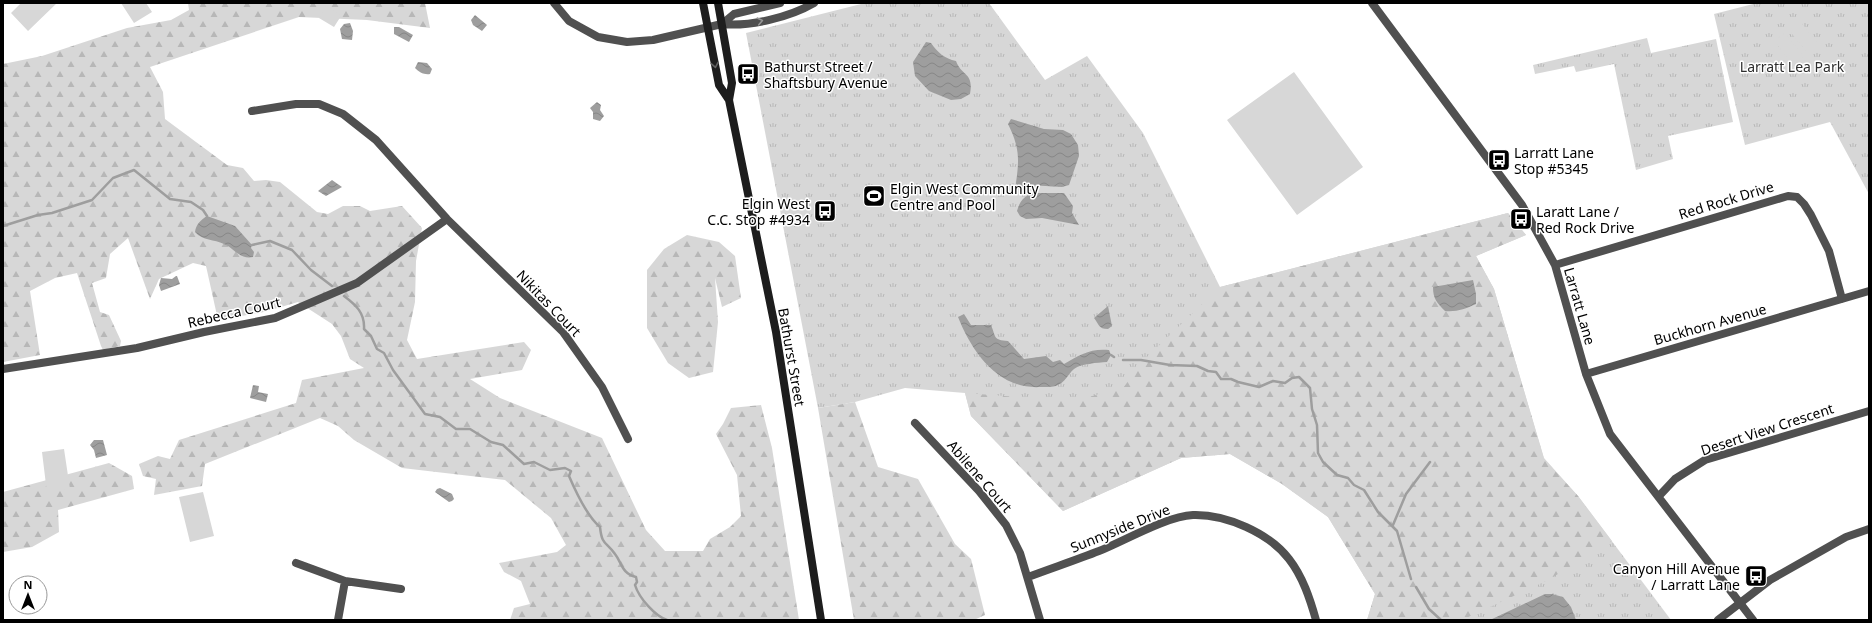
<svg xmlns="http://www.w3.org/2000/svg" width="1872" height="623" font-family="'Noto Sans',sans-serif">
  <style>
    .grass { fill: url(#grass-tufts) }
    .forest { fill: url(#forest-firs) }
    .garden { fill: #d7d7d7 }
    .water { fill: url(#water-waves) }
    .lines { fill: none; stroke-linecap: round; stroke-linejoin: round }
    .stream { stroke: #9e9e9e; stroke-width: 2.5 }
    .minor { stroke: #505050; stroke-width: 8 }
    .tertiary { stroke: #505050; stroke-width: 8 }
    .secondary { stroke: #1d1d1d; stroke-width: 8 }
    .oneway { stroke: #969696 }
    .oneway2 { stroke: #616161 }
    .labels { text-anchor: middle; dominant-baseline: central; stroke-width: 3; stroke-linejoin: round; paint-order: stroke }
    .poi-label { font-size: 14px; fill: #000; stroke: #fff; text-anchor: start }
    .park-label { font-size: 14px; fill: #2e2e2e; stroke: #fff }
    .street-label { font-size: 14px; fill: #000; stroke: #fff }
  </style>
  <defs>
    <pattern id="grass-tufts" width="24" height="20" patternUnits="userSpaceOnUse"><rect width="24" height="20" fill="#d7d7d7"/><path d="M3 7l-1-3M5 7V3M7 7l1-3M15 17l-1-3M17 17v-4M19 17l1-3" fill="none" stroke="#b7b7b7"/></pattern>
    <pattern id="forest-firs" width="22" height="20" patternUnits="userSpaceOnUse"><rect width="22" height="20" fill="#d7d7d7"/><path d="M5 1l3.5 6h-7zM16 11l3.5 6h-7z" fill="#b7b7b7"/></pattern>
    <pattern id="water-waves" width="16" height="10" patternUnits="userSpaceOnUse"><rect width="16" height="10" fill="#9e9e9e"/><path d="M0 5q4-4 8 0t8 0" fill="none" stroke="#868686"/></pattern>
  </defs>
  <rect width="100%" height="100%" fill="#fff"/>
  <!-- grass -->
  <path class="grass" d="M865,3H989L1045,80L1087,56L1143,133L1220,287L1508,213L1526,235L1476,256L1494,289L1544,458L1578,496L1671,620H1367L1375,594L1328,517L1282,484L1230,454L1181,458L1063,511L971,416L965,393L905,388L855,402L818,408L746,33Z
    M1757,3H1869V194L1830,122L1745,145L1714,14Z
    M1647,38L1651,53L1716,39L1733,122L1668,136L1673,159L1636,170L1614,64L1576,72L1574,66L1535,74L1533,65Z"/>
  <!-- forest -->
  <path class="forest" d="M188,3H425L430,28L367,20L299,17L150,67L163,92L165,119L227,165L243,168L254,181L266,180L280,182L317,212L328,214L343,206H360L370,211L402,206L422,228L416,261L415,302L407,340L417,359L524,342L531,350L522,370L470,379L500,398L602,438L646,530L665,551H703L710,539L730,527L741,516L737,475L716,434L723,424L731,408L761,405L772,448L799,620H510L514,608L530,604L521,581L504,572L499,563L557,552L566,545L551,518L505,480L402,468L354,440L338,426L320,418L205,464L202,486L154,495L156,479L143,476L139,464L158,456L170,459L179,440L296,403L302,380L364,368L350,359L341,336L332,324L298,302L264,312L218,320L206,266L193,263L159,279L150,299L128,238L110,254L106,278L92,283L100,312L109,315L121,341L120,346L103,350L101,346L77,273L55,278L30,291L40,355L3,362V64L42,56L127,28L171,20L189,10Z
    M1508,213L1526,235L1476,256L1494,289L1544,459L1578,496L1612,541L1548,580L1462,620H1367L1375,594L1328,517L1282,484L1230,454L1181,458L1063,511L971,416L965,393L1073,401L1123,388L1145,359L1220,287Z
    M687,235L719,242L735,256L741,298L722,307L715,278L718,322L713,372L689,378L668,363L647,328V270L664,249Z
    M855,402L878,467L918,479L955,544L971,559L985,615L974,620H854L818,408Z
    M109,463L132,476L134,489L58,510L59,532L32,547L3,552V492Z"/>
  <!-- garden -->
  <path class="garden" d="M21,3H57L28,31L11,13Z
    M121,3H146L152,12L134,23Z
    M326,6L341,16L334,27L319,18Z
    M1800,21L1819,45L1808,54L1789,30Z
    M1785,33L1804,57L1793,65L1774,41Z
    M1294,72L1363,167L1297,215L1227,120Z
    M64,449L70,489L47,493L42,452Z
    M203,492L214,536L190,542L179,497Z"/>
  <!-- water -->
  <path class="water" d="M475,15L487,25L482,31L473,25L471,20Z
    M350,23L353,31L352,40L342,39L340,29L344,24Z
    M394,27H399L413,35L409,42L394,34Z
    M926,42L931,43C937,52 945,59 956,61C962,77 974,72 970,94L961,99L951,100L929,91L915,76L913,62Z
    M418,62L427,63L432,69L430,74C424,75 419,72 415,68Z
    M597,102L601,105L600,110L604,116L600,121L593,119V112L590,108Z
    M1011,119L1044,129L1063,130L1071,134L1078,145L1079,156L1069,185L1062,187L1029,185L1015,190C1019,162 1021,150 1008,124Z
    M332,180L342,187L326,196L318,191Z
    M1033,193H1064L1073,206L1072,213L1079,225L1042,218L1026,219L1020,216L1017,211C1020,201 1023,197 1033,193Z
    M207,216L235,226L252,245L251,248L254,252L253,257C240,260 234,248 224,244C214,239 203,241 195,232C196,224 201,220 207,216Z
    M176,276H177L180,284L161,291L159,285L161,278L172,279Z
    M1473,280L1476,294V304C1465,309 1457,312 1445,311C1437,303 1433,299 1433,287Z
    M1108,306L1112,326L1108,329C1098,329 1099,324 1094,318Z
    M964,314L971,325H991C996,337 993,340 1008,341L1024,359L1046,356L1053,362L1060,360L1064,364C1079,355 1091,348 1109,350L1111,355L1107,362C1097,363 1082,363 1074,369C1067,375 1066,382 1056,386C1052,387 1045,387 1041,387C998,390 972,352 958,317Z
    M253,385L259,386L258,392L268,394L266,402L250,398Z
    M94,440H103L107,455L96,458L94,450L90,445Z
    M440,488L452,494L454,499L452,501L449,502L435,492L437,489Z
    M1545,594H1552L1563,597L1571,607L1576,620H1490Z"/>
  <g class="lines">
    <!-- stream -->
    <path class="stream" d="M3,226L38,215L52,213L92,200L113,178L134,170L170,199L191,202L203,210L207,216
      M252,245L270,241L292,250L311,270L332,286
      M344,296C356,305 365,313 364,329L371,336L377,349L384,353L393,370L425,414L440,417L456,429H470L491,442L503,445L524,464L534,462L550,470L565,468L571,471L569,476C575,490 588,517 600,527C602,546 606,541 615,554C622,563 622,574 636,577L637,582L635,585C639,598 655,616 667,620
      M1111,355L1114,357
      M1123,360H1141L1170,365L1197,366L1208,371L1216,372L1221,379H1231L1238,382L1259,387L1273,381L1285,383L1292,378L1299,377L1310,388L1312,409L1317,425L1318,453L1323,462L1337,475L1348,478L1354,485L1364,490L1378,512L1397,531L1411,579
      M1393,525L1406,494L1430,462
      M1416,587L1429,609L1441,620"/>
    <!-- minor -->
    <path class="minor" d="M554,3L569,21L598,37L627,42L653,40L722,24
      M1372,3L1522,205L1555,265L1586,374L1610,434L1753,620
      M252,111L296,104H319L343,114L376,140L447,219L563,332L602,387L628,439
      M1555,265L1788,196L1797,197L1804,204L1811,215L1829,251L1842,299
      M3,369L137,348L204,332L275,318L357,283L447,219
      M1586,374L1869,291
      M915,423L979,491L1006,525L1020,553L1040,620
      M1659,496L1675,479L1705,460L1869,411
      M296,563L345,581
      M1028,577C1052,568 1076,560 1099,551C1124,541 1167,516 1193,515C1226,514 1269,533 1289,559C1303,577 1310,599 1316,620
      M338,620L345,581L401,589"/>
    <!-- tertiary -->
    <path class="tertiary" d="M722,24C750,27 790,17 814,3
      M722,24L734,14L780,3
      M1718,620L1770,580L1846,537L1869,529"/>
    <!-- secondary -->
    <path class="secondary" d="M703,3L719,85L729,100
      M718,3L732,83L729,100L776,332L821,620"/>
  </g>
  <!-- one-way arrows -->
  <defs><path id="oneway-chevron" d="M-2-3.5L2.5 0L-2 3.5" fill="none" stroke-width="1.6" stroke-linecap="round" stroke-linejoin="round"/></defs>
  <use class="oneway" href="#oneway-chevron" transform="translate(760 21) rotate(-13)"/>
  <use class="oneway2" href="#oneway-chevron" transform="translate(715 65) rotate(80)"/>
  <!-- icons -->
  <defs>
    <g id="bus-square" transform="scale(1.15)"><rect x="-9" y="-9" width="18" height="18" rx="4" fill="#000" stroke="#fff"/><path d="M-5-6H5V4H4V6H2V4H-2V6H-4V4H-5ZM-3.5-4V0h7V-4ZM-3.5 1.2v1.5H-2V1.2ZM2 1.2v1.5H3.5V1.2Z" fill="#fff"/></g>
    <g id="stadium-square" transform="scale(1.15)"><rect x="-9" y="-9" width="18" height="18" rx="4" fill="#000" stroke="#fff"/><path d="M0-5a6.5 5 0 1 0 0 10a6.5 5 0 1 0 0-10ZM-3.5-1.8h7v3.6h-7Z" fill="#fff"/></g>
  </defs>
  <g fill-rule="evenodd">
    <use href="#bus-square" x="748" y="74"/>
    <use href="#bus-square" x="1499" y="160"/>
    <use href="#stadium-square" x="874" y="196"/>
    <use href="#bus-square" x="825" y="211"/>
    <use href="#bus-square" x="1521" y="219"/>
    <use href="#bus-square" x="1756" y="576"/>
  </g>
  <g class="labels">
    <!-- poi labels -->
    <g class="poi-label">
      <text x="764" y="66">Bathurst Street /<tspan x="764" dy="16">Shaftsbury Avenue</tspan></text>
      <text x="1514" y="152">Larratt Lane<tspan x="1514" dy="16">Stop #5345</tspan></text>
      <text x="890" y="188">Elgin West Community<tspan x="890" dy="16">Centre and Pool</tspan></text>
      <text x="810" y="203" text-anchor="end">Elgin West<tspan x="810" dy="16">C.C. Stop #4934</tspan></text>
      <text x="1536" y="211">Laratt Lane /<tspan x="1536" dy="16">Red Rock Drive</tspan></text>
      <text x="1740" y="568" text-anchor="end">Canyon Hill Avenue<tspan x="1740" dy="16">/ Larratt Lane</tspan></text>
    </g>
    <!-- park labels -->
    <g class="park-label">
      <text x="1792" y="66">Larratt Lea Park</text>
    </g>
    <!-- street labels -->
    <g class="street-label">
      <text transform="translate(1726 200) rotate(-17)">Red Rock Drive</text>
      <text transform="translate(549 303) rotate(46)">Nikitas Court</text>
      <text transform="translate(1580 306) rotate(74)">Larratt Lane</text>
      <text transform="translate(234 312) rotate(-13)">Rebecca Court</text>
      <text transform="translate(1710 324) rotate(-16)">Buckhorn Avenue</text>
      <text transform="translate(792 357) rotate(80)">Bathurst Street</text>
      <text transform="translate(1767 429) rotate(-18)">Desert View Crescent</text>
      <text transform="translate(980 476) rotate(49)">Abilene Court</text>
      <text transform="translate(1120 528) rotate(-22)">Sunnyside Drive</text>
    </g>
  </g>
  <!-- border -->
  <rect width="1872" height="623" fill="none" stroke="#000000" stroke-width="8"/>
  <!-- north arrow -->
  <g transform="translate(28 595)"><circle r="19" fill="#ffffff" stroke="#999999"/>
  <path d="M0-3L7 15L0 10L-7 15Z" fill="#000000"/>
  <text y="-6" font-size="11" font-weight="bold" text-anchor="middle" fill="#000000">N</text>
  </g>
</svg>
